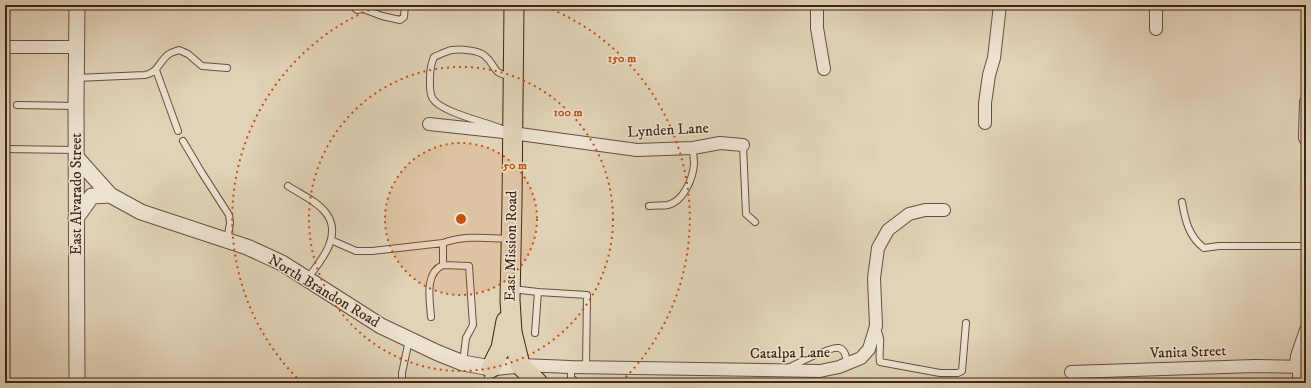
<svg xmlns="http://www.w3.org/2000/svg" width="1311" height="388" font-family="'IM FELL DW Pica',serif">
  <style>
    .lines { fill: none; stroke-linecap: round; stroke-linejoin: round }
    .service-casing { stroke: #66503e; stroke-width: 8 }
    .minor-casing { stroke: #66503e; stroke-width: 14 }
    .tertiary-casing { stroke: #66503e; stroke-width: 17 }
    .primary-casing { stroke: #3d2515; stroke-width: 21 }
    .service { stroke: #ece2d0; stroke-width: 6 }
    .minor { stroke: #ece2d0; stroke-width: 12 }
    .tertiary { stroke: #ece2d0; stroke-width: 15 }
    .primary { stroke: #e1d3b7; stroke-width: 19 }
    .ring { fill: none; stroke: #c64f0e; stroke-width: 2; stroke-dasharray: 2 4 }
    .labels { text-anchor: middle; dominant-baseline: central; stroke-width: 3; stroke-linejoin: round; paint-order: stroke }
    .street-label { font-size: 15px; fill: #3d2515; stroke: #ece2d0 }
    .centre { fill: #c64f0e; stroke: #ece2d0; stroke-width: 2 }
    .ring-label { font-size: 12px; text-anchor: middle; font-weight: bold; fill: #c64f0e; stroke: #ece2d0; stroke-width: 3; stroke-linejoin: round; paint-order: stroke }
  </style>
  <rect width="100%" height="100%" fill="#e1d3b7"/>
  <filter id="stains"><feTurbulence type="fractalNoise" baseFrequency=".005" numOctaves="4"/><feColorMatrix values="0 0 0 0 .2 0 0 0 0 .09 0 0 0 0 .02 0 0 0 .5 -.17"/></filter>
  <radialGradient id="worn" r=".72"><stop offset=".6" stop-color="#630" stop-opacity="0"/><stop offset="1" stop-color="#630" stop-opacity=".3"/></radialGradient>
  <g class="lines">
    <!-- service casing -->
    <g class="service-casing">
      <path id="service" d="M358,7L382,16L400,20L404,17L405,5
        M156,70L178,131
        M76,78L145,75C159,72 159,61 169,54C172,52 176,51 179,50L188,54L202,66L227,68
        M17,105L76,106
        M500,128C485,122 441,112 433,99C429,93 430,85 430,78C430,70 431,64 434,57C439,55 446,51 452,50C460,49 479,50 485,56C498,67 490,73 511,76
        M183,141L202,173L229,215L230,223L227,241
        M743,145L746,214L755,222
        M5,149L76,150
        M288,186C300,194 317,201 326,213C343,235 321,261 307,279
        M1182,202C1185,220 1189,237 1204,248L1219,246H1306
        M649,206C655,205 662,206 668,205C684,201 693,178 694,164C694,159 693,153 693,148
        M331,240L356,251H372L443,243
        M512,289L538,292L535,333
        M538,292L587,295L586,367
        M431,317C430,300 424,273 443,265
        M876,327C879,333 881,338 880,344C880,351 879,356 880,362L940,373H958L962,371L966,323
        M463,363L466,338L473,325L469,266L443,265V243C465,235 487,238 510,239
        M571,367V378L578,383
        M788,368C796,364 831,346 839,348C846,350 846,358 847,364
        M402,383V373L409,340
        M487,383L490,369"/>
    </g>
    <!-- minor casing -->
    <g class="minor-casing">
      <path id="minor" d="M358,5V7
        M817,5V28L824,69
        M1156,29V5
        M5,47H76
        M1306,102L1305,138L1306,139
        M985,123V103L989,75L994,58L1000,5
        M429,124L512,133L637,150L693,148L720,143L743,145
        M520,365L571,367L820,371L839,367L861,358L869,349L876,326L874,278L878,248L888,230L909,214L925,210H944
        M1296,366L1297,356L1306,330
        M1071,372L1255,366L1306,367
        M1299,383V367"/>
    </g>
    <!-- tertiary casing -->
    <g class="tertiary-casing">
      <path id="tertiary" d="M76,157L110,195L141,212L247,247L282,263L381,326L438,353L463,363L491,368L520,365
        M76,218L92,196L110,195
        M77,383L76,106L77,5"/>
    </g>
    <!-- primary casing -->
    <g class="primary-casing">
      <path id="primary" d="M514,5L512,202L510,300L512,332L520,365L538,383
        M491,368L501,348L506,321"/>
    </g>
    <!-- service -->
    <use href="#service" class="service"/>
    <!-- minor -->
    <use href="#minor" class="minor"/>
    <!-- tertiary -->
    <use href="#tertiary" class="tertiary"/>
    <!-- primary -->
    <use href="#primary" class="primary"/>
  </g>
  <!-- distance rings -->
  <circle cx="461" cy="219" r="76" fill="#c64f0e" fill-opacity=".12"/>
  <g class="ring">
    <circle cx="461" cy="219" r="76"/>
    <circle cx="461" cy="219" r="152"/>
    <path d="M301 382A228 228 0 0 1 381 5M541 5A228 228 0 0 1 621 382"/>
  </g>
  <g class="labels">
    <!-- street labels -->
    <g class="street-label">
      <text transform="translate(668 130) rotate(-3)">Lynden Lane</text>
      <text transform="translate(76 194) rotate(-90)">East Alvarado Street</text>
      <text transform="translate(511 246) rotate(-89)">East Mission Road</text>
      <text transform="translate(324 291) rotate(31)">North Brandon Road</text>
      <text transform="translate(1188 352) rotate(-2)">Vanita Street</text>
      <text transform="translate(790 353) rotate(-1)">Catalpa Lane</text>
    </g>
  </g>
  <circle cx="461" cy="219" r="6" class="centre"/>
  <g class="ring-label">
    <text x="622" y="62">150 m</text>
    <text x="568" y="116">100 m</text>
    <text x="515" y="169">50 m</text>
  </g>
  <!-- margin -->
  <rect width="1311" height="388" fill="none" stroke="#e1d3b7" stroke-width="20"/>
  <rect x="6" y="6" width="1299" height="376" fill="none" stroke="#3d2515" stroke-width="2"/>
  <rect x="10" y="10" width="1291" height="368" fill="none" stroke="#3d2515"/>
  <rect width="100%" height="100%" filter="url(#stains)"/>
  <rect width="100%" height="100%" fill="url(#worn)"/>
</svg>
